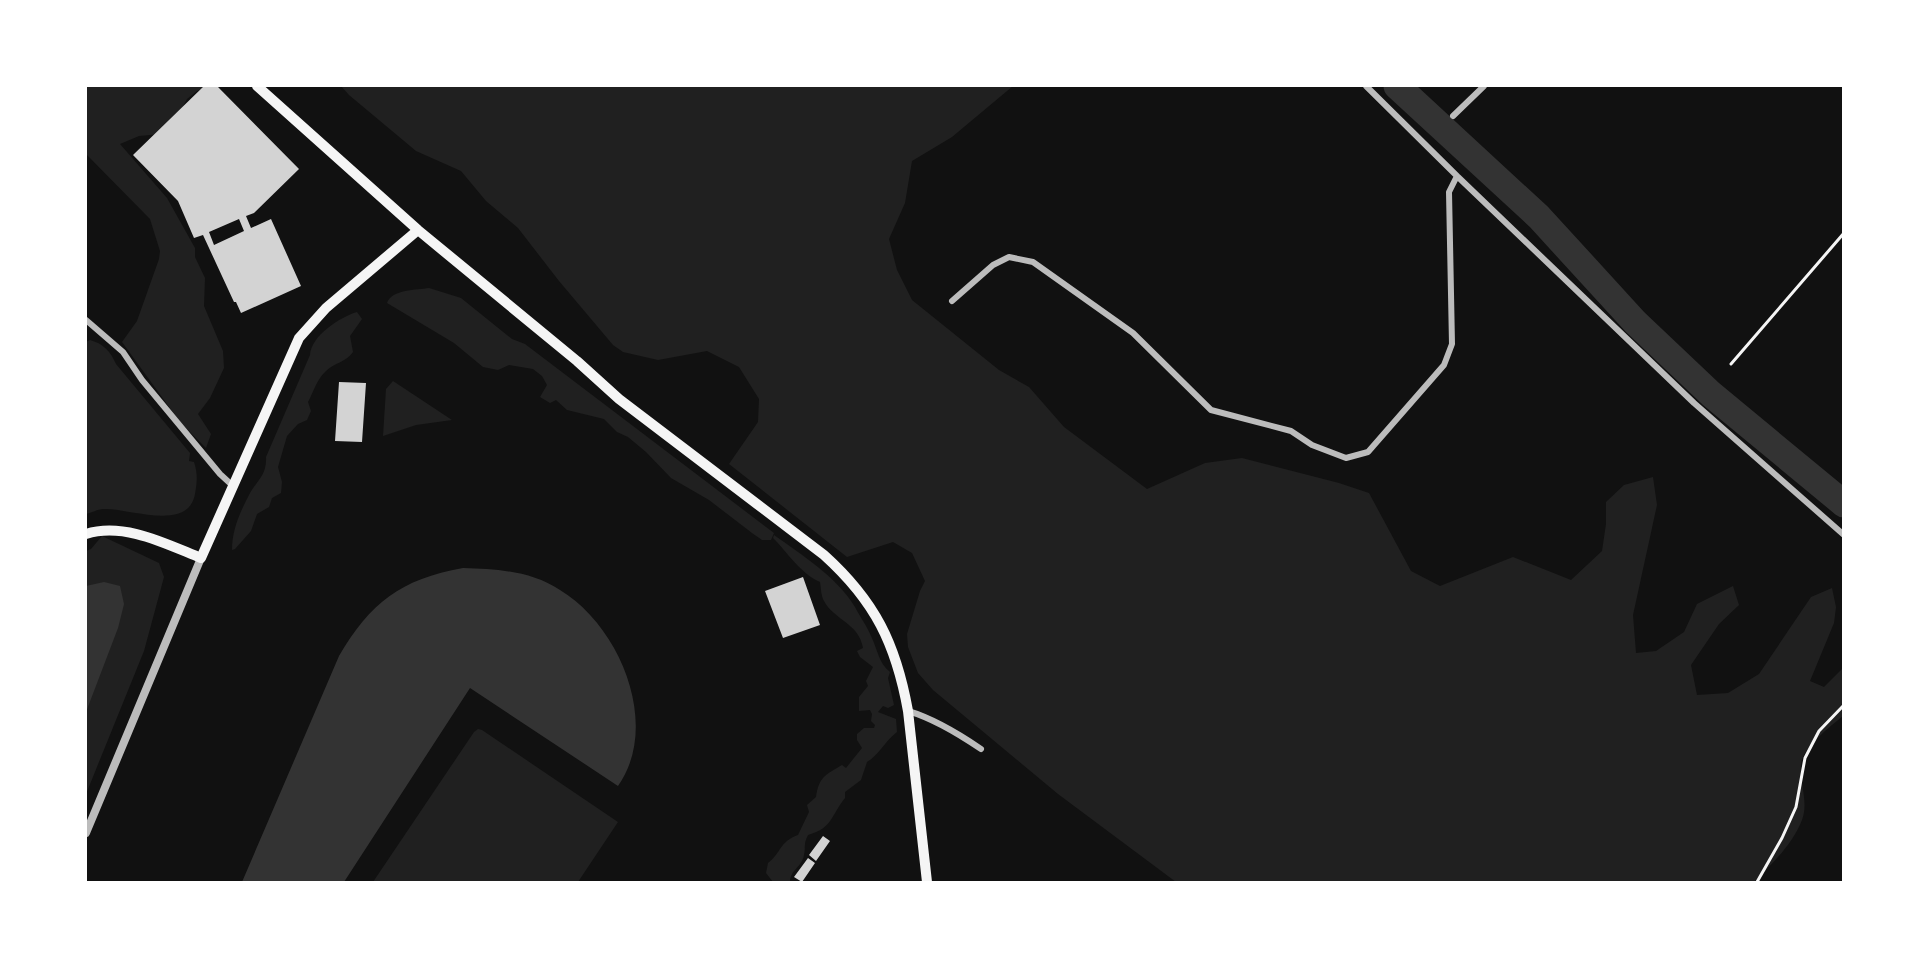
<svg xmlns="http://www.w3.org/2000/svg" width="1929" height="968" font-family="Manrope,sans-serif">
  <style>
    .green { fill: #202020 }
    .water { fill: #333 }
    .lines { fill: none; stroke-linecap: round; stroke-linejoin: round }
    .river { stroke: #333; stroke-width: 27 }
    .building { fill: #d3d3d3; fill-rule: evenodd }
    .path { stroke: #f5f5f5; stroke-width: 3 }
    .minor { stroke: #bcbcbc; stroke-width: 6 }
    .tertiary { stroke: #bcbcbc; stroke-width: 8 }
    .primary { stroke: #f5f5f5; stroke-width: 10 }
  </style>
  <rect width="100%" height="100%" fill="#111"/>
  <!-- green -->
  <path class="green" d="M86,86H219V92L206,89L197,91L187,99L180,112L161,134L139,136L120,144L167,198L195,248V257L205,278L204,306L223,351L224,368L210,398L198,414L211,434L206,448L180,422L122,342L137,321L159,259L160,251L150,219L86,154Z
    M341,86H1013L952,137L912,161L905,203L889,239L897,270L912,300L999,370L1029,387L1064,427L1147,489L1205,463L1242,458L1339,483L1369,493L1411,571L1440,586L1513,557L1571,580L1602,551L1606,524V502L1624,485L1653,477L1657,505L1633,615L1636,653L1656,651L1684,632L1697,604L1733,586L1739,605L1719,624L1691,665L1697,695L1728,693L1759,674L1811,597L1832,588L1836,607L1834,623L1810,681L1824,687L1843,668V716C1831,726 1803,747 1801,764C1799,783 1809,801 1802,820C1792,845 1772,864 1754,882H1176L1058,794L933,690L918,673L908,647L907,634L920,591L925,581L912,553L893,542L847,557L729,464L758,422L759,399L739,367L707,351L658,360L623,352L613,345L559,281L518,228L486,201L461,171L416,151L349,95Z
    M429,288L461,298L512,339L525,344L774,533L771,540H762L752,533L709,500L671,478L646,452L628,437L617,432L604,419L567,410L556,400L550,403L540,397L547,385L542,376L533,369L509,365L498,370L483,367L454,343L387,303C392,289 417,290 429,288Z
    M357,312L362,319L350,336L353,352C347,362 333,363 325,372C317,379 313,393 308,402L311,411L307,420L298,424L287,436L278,467L282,482L281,493L272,498L269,507L257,514L251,531L235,549L232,550C232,530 240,512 249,495C257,480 267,475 266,457L310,355C311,336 340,317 357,312Z
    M90,340C104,344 110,351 116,364L190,453L189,461L194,462C198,474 197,482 195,494C188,533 127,507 103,509C98,509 91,513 86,514V342Z
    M393,381L452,420L416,425L383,436L386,389Z
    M774,535C802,555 837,577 855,607C860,617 867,626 871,636C878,650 878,662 890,672L888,678L894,705L888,708L883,706L878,712L896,719L897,732C886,740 877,757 867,762L861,780L845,792V798C831,815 833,828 808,835C803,845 806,846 804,855C802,867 790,870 790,882H773L766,873L768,863C782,852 779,842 798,835L809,812L807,805L816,797C819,777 825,775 842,765L846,768L862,748L857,740V734L864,728H874L875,725L871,721L872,714L870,710L859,711V697L868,686L866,681L873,667L860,657L857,651L863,648C859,623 834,620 824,601C821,596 821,588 820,582C800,573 788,553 773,538Z
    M102,536L159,563L164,577L144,651L86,794V551L91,549Z
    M478,729L482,730L618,822L578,882H373L474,732Z"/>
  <!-- water -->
  <path class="water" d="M463,568C497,569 531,571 560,590C620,626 661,725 618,786L470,688L344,882H242L339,656C370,603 401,579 463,568Z
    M104,582L120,586L124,604L118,628L86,712V586Z"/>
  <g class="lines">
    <!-- river -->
    <path class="river" d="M1397,86L1539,217L1635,322L1711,394L1844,504"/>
  </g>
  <!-- building -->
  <path class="building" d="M204,86H217L299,169L254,213L246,216L251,228L271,219L301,286L241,313L236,302H234L203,235L194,238L178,201L133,155ZM239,219L244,231L214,245L209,232Z
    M339,382L366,383L362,442L335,441Z
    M803,577L820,625L783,638L765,591Z
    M823,836L830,841L816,861L809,855Z
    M808,858L815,863L802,882L794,877Z"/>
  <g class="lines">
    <!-- path -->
    <path class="path" d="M1731,364L1844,233
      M1757,882L1782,838L1796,807L1805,758L1819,731L1844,705"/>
    <!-- minor -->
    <path class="minor" d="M1366,86L1457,176L1694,403L1844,535
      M1453,116L1484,86
      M952,301L993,265L1009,257L1033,262L1133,333L1211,410L1291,431L1312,445L1346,458L1368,452L1444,365L1452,344L1449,192L1457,176
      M86,320L123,352L142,380L220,474L233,486
      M908,711C935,719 959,734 981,749"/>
    <!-- tertiary -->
    <path class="tertiary" d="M86,833L201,558"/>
    <!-- primary -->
    <path class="primary" d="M257,86L418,230L577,361L619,399L824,555C875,601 896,644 908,711L927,882
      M86,534C124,522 166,544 201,558L299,338L326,308L418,230"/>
  </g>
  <!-- border -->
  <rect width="1929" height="968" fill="none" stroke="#ffffff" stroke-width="174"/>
</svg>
